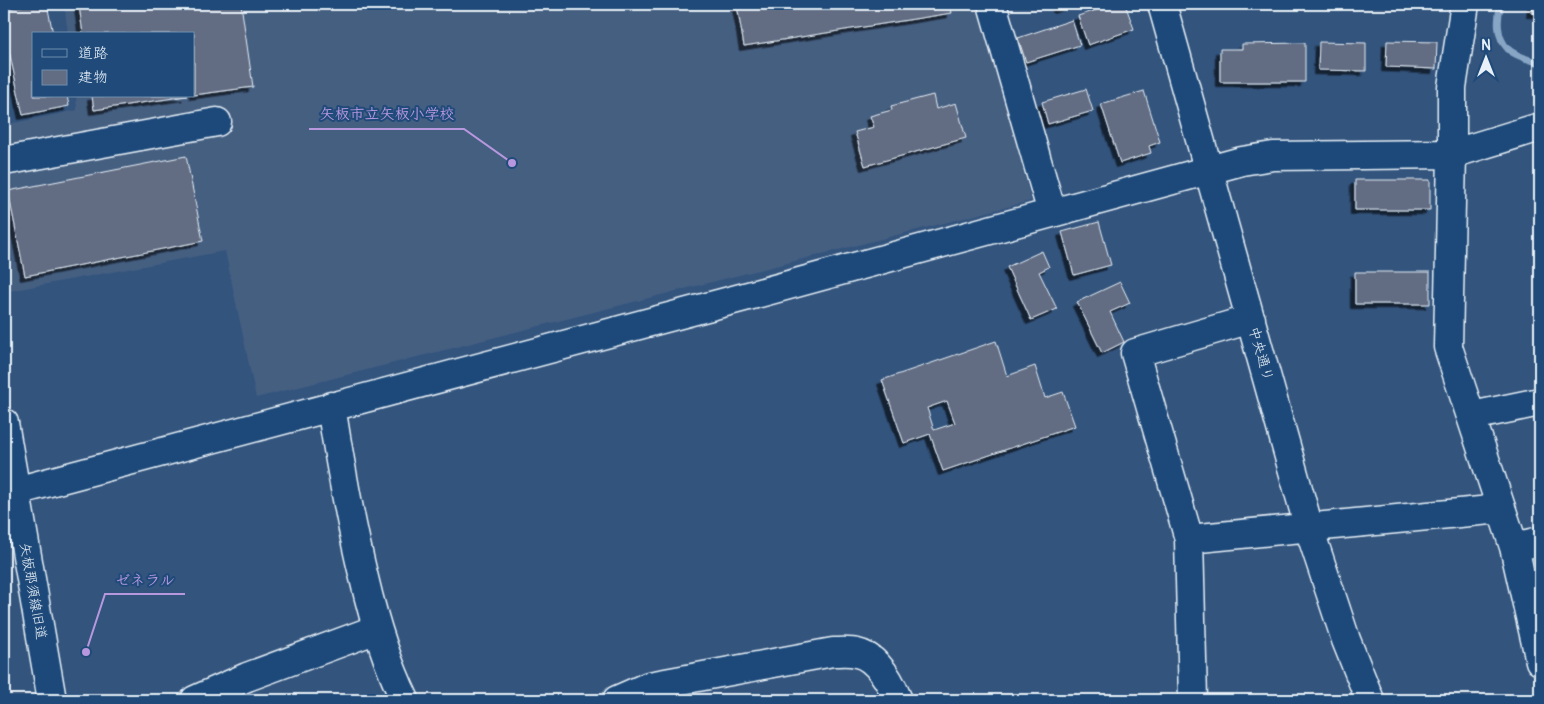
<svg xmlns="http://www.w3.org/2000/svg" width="1544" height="704" font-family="Pangolin,'Klee One',sans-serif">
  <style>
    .built { fill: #445e81 }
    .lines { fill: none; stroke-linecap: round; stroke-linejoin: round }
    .stream { stroke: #87a5c4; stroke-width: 7 }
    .building { fill: #626c83; stroke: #e8f1f8; fill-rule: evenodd; filter: url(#shadow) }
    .minor-casing { stroke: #e8f1f8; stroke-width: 31 }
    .minor { stroke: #1f4a7a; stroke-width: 28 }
    .labels { text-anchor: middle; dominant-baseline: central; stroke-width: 4; stroke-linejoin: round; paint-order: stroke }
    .street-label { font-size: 14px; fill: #e8f1f8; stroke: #1f4a7a }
    .leader { fill: none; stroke: #b798de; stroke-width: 2 }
    .callout-dot { fill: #b798de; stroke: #1f4a7a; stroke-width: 2 }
    .callout-label { font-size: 15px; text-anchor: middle; font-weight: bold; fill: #b798de; stroke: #1f4a7a; stroke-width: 4; stroke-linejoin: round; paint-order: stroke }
  </style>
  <defs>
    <filter id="shadow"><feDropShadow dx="-4.5" dy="4.5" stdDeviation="0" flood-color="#0009"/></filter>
  </defs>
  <rect width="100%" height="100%" fill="#33547d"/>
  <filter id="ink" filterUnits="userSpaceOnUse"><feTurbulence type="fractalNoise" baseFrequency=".02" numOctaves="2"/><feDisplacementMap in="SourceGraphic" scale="10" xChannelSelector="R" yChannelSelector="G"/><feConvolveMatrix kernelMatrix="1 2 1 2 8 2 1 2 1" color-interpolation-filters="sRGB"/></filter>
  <g filter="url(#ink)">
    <!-- built -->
    <path class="built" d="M64,4H979L1031,201L256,398L225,251L4,292V125L77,110L76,96H194V34H68Z"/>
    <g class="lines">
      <!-- stream -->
      <path class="stream" d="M1501,4C1497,18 1496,37 1508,49C1515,56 1530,60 1540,63"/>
    </g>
    <!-- building -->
    <path class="building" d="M30,4H47L53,34H34V96H67L69,106L23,115L4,28V10Z
      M86,4H241L253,87L194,95V34H83L79,5Z
      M743,4H950L952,13L744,46L737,5Z
      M1056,4H1074L1058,9Z
      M1115,4H1125L1134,29L1088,45L1078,16Z
      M1532,4H1540V13H1531Z
      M1072,20L1080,45L1026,62L1018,38Z
      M1387,41L1437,42L1436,69L1386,67Z
      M1319,42L1366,43V71L1318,70Z
      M1305,43V82H1220V49H1242V44Z
      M1086,89L1093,111L1048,124L1042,102Z
      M1144,91L1160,142L1149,146L1151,153L1120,163L1101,104Z
      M933,95L936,109L956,103L966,138L865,166L855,132L874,127L870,116L892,110L891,106Z
      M92,96H187L94,110Z
      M186,156L203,241L25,276L8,191Z
      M1355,180H1430V210H1355Z
      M1099,222L1111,265L1074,275L1062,232Z
      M1042,251L1049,267L1039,272L1057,309L1031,320L1007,267Z
      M1355,272H1430V304H1355Z
      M1120,282L1130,303L1110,312L1124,342L1102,353L1077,302Z
      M996,341L1007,376L1035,366L1045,398L1063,392L1075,426L943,471L930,434L904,443L882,380ZM947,401L955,423L934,430L927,408Z"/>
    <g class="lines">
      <!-- minor casing -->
      <g class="minor-casing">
        <path id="minor" d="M992,4L1052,213
          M1162,4L1309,528L1346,640L1370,700
          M1465,4L1452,87V154L1448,347L1514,547L1540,661
          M4,161L217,122
          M331,406C340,464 350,521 364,578C374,621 386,661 405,700
          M1472,416L1540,402
          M4,423L52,700
          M16,491L752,295L1242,161L1273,156L1452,154L1540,127
          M1189,539L1501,509
          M1514,547L1540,541
          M195,700L247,677L377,629
          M617,700L649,686L833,652C840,652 850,651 857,653C877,657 891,683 898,700
          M1193,700L1189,539L1135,353L1251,319"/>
      </g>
      <!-- minor -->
      <use href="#minor" class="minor"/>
    </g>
  </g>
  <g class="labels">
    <!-- street labels -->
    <g class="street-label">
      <text transform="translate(1261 354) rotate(74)">中央通り</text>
      <text transform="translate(33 591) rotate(80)">矢板那須線旧道</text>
    </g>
  </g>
  <!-- callouts -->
  <path class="leader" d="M512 163L464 129H309M86 652L105 594H185"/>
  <g class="callout-dot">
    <circle cx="512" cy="163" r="5"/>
    <circle cx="86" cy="652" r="5"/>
  </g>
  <g class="callout-label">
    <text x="387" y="119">矢板市立矢板小学校</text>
    <text x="145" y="585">ゼネラル</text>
  </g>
  <!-- margin -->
  <rect width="1544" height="704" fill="none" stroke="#1f4a7a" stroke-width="20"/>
  <rect x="10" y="10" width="1524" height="684" fill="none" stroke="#e8f1f8" stroke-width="2" filter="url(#ink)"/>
  <!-- legend -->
  <rect x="32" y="32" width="162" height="65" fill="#1f4a7a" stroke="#6f8dac"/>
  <rect x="42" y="49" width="25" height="8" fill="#1f4a7a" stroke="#6f8dac"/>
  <text x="78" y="58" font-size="15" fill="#e8f1f8">道路</text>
  <rect x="42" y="70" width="25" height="15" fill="#626c83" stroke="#6f8dac"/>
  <text x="78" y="82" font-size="15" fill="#e8f1f8">建物</text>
  <!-- north arrow -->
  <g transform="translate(1486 58)" stroke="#1f4a7a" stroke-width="4" paint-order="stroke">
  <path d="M0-4L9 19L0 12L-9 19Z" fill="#e8f1f8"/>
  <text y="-8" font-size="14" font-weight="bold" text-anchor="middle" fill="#e8f1f8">N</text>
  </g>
</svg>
